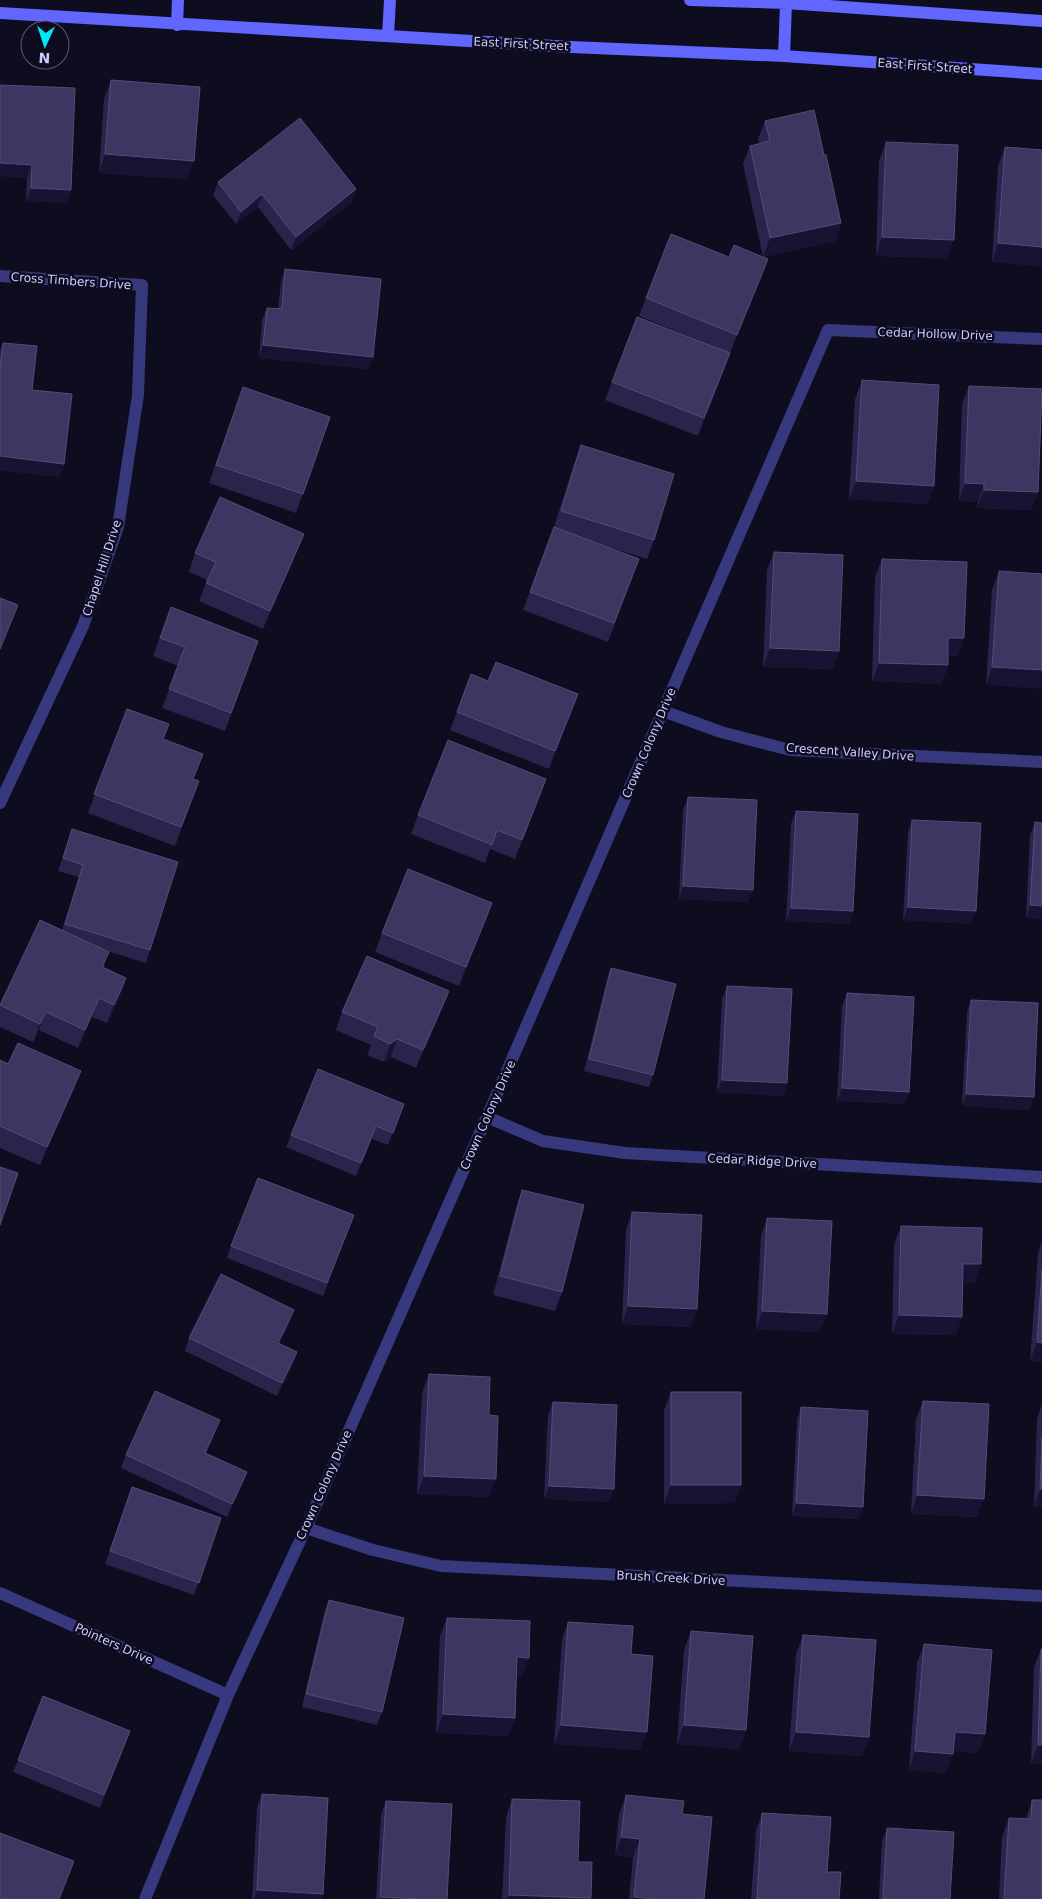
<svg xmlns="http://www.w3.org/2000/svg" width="1042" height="1899" font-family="'DejaVu Sans',sans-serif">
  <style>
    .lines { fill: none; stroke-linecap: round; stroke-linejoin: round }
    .street { stroke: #37387e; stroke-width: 12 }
    .secondary { stroke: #6166ff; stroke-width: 12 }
    .wall { fill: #2a244d }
    .shaded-wall { fill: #181333 }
    .building { fill: #3c3660; stroke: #524d79 }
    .labels { text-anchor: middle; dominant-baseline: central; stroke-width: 5; stroke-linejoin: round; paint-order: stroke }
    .street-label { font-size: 12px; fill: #cdcaff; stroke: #0e0c1f }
  </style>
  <rect width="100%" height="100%" fill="#0e0c1f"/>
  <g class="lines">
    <!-- street -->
    <path class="street" d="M0,276L142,285L138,395L118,527L83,626L0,803
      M663,711L721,732L790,750L1042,762
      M487,1117L543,1141L625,1153L1042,1177
      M306,1528L373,1550L441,1566L1042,1596
      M0,1593L228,1695
      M145,1899L228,1695L306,1528L487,1117L828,330L1042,339"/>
    <!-- secondary -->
    <path class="secondary" d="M690,0L786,3L1042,21
      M0,13L571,47L784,56L1042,74
      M177,25L178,0
      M388,36L390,0
      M784,56L786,3"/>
  </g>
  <!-- wall -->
  <path class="wall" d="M111,80L194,161L187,179L99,173L104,99Z
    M75,88L71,190L66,203L26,201L27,178L0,176Z
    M765,121L824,155L841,223L835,241L763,257L743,164L750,146L759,144L758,139Z
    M886,142L947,258L876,256L879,161Z
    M1005,147L1042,150V266L992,262L998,166Z
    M218,182L356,189L352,202L291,250L258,207L236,224L213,195Z
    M729,257L768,259L761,278L730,353L698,436L605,400L612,382L713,346L639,316L646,298Z
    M285,269L373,357L368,369L259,358L262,320L267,308L278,309L281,282Z
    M3,343L32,390L64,464L59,477L0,470V351Z
    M862,380L934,486L927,504L849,499L855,399Z
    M969,386L1038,492L1031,510L977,508L978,502L959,501L962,404Z
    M243,387L330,417L296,513L209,483Z
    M581,445L654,540L647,559L593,542L639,559L608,642L523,610L554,527L574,464Z
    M304,534L297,552L263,629L199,601L207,580L189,572L195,553Z
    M774,552L839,651L832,669L763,667L767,570Z
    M882,559L958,656H948V665L941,684L872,681L875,577Z
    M999,571L1042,574L986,685L992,590Z
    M171,607L258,641L225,731L162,708L178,666L153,656Z
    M488,681L578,694L549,769L450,730L457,712Z
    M127,709L163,739L193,779L192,800L175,846L88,813Z
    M546,779L515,859L490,849L485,863L411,834L418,815Z
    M688,797L748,902L679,899L683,810Z
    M796,811L853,911L849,924L786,921L791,824Z
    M912,820L971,924L903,920L908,832Z
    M1035,822L1042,919L1026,918L1030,835Z
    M72,829L150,950L146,963L107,951L104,967L126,978L120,996L107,1023L92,1017L78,1048L39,1030L33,1042L0,1027V1006L40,920L62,930L79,877L58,871Z
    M492,903L459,986L375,952L382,933Z
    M611,968L653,1075L649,1087L584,1071L607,980Z
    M727,986L787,1083L783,1096L717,1092L722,999Z
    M449,991L442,1009L416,1068L391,1057L384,1062L367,1055L371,1045L336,1030L342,1012Z
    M847,993L909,1092L904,1104L837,1101L842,1006Z
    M971,1000L1034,1097L1029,1110L962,1106L967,1012Z
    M0,1060L74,1089L40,1165L0,1148Z
    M404,1104L388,1145L372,1139L356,1176L286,1147L291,1135Z
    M522,1190L562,1292L555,1311L493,1295L516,1208Z
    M632,1212L697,1309L691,1327L622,1324L626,1230Z
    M767,1218L820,1332L756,1329L761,1236Z
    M901,1226L975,1283H963L956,1335L892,1334L894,1245Z
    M349,1228L323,1296L227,1258L231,1246Z
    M1042,1241V1362L1030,1361L1038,1253Z
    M290,1323L279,1344L297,1352L293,1365L277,1396L185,1351L189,1338Z
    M429,1374L489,1415V1497L417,1494L422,1393Z
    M671,1392L741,1485L734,1503L664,1504V1410Z
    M923,1401L977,1517L911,1514L916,1419Z
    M553,1402L609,1502L544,1499L548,1415Z
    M1042,1404V1507H1034L1037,1419Z
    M801,1407L859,1519L792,1516L797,1420Z
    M215,1433L206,1453L247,1472L242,1485L227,1517L121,1468L126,1455Z
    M132,1487L221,1518L194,1595L105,1564Z
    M329,1600L382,1712L377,1725L302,1707L324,1613Z
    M447,1618L522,1676H516L515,1718L508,1736L436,1733L440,1636Z
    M568,1622L631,1654L640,1750L554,1744L562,1640Z
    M691,1631L746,1730L739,1749L677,1744L684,1650Z
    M803,1635L869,1737L862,1756L789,1751L796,1654Z
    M924,1644L985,1734L978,1753L953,1751L946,1773L909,1770L917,1663Z
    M1041,1649H1042V1764L1031,1763L1034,1667Z
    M130,1731L100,1808L13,1772L18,1760Z
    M262,1794L323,1894L321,1899H252L257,1807Z
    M626,1795L704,1899H629L633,1857L615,1855L619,1814Z
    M512,1799L578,1862L591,1899H502L506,1817Z
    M1032,1800L1042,1899H999L1002,1837L1009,1818L1026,1819Z
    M386,1801L447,1899H376L381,1814Z
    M762,1813L827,1872L839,1899H751L756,1831Z
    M887,1828L950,1899H879L882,1841Z"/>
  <!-- shaded-wall -->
  <path class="shaded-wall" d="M105,154L194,161L187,179L99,173Z
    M0,163L32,165L27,178L0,176Z
    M31,188L71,190L66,203L26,201Z
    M356,189L352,202L291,250L296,237Z
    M262,194L258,207L236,224L241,212Z
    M841,223L835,241L763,257L770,238Z
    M882,237L954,240L947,258L876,256Z
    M998,243L1042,247V266L992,262Z
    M768,259L761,278L730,353L737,335Z
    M263,345L373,357L368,369L259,358Z
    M730,353L723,371L698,436L704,418Z
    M0,456L64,464L59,477L0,470Z
    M856,481L934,486L927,504L849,499Z
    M965,483L984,484L978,502L959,501Z
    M984,490L1038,492L1031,510L977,508Z
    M304,534L297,552L263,629L270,611Z
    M948,638H964L958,656H941Z
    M770,648L839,651L832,669L763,667Z
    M879,663L948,665L941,684L872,681Z
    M992,667L1042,670V689L986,685Z
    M578,694L572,712L549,769L555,751Z
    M546,779L540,797L515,859L522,840Z
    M683,886L753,890L748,902L679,899Z
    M492,903L486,922L459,986L466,967Z
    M1030,905L1042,906V919L1026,918Z
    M908,907L976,911L971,924L903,920Z
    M791,908L853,911L849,924L786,921Z
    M126,978L120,996L107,1023L114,1005Z
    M449,991L442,1009L416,1068L423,1050Z
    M99,998L92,1017L78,1048L85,1030Z
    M46,1012L39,1030L33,1042L40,1024Z
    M397,1039L391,1057L384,1062L390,1044Z
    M81,1071L74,1089L40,1165L47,1147Z
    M722,1080L787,1083L783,1096L717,1092Z
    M842,1088L909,1092L904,1104L837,1101Z
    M966,1094L1034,1097L1029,1110L962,1106Z
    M376,1126L372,1139L356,1176L361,1163Z
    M963,1264H981L975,1283H957Z
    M628,1306L697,1309L691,1327L622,1324Z
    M294,1310L290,1323L273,1356L278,1343Z
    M762,1311L827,1314L820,1332L756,1329Z
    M899,1315L962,1317L956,1335L892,1334Z
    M1037,1342L1042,1343V1362L1030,1361Z
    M297,1352L293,1365L277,1396L282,1383Z
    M220,1420L215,1433L200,1465L205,1453Z
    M247,1472L242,1485L227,1517L232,1504Z
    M424,1476L496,1479L489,1497L417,1494Z
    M671,1485H741L734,1503L664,1504Z
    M549,1486L614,1489L609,1502L544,1499Z
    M1040,1489H1042V1507H1034Z
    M917,1495L984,1499L977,1517L911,1514Z
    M796,1503L863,1507L859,1519L792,1516Z
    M517,1657L529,1658L522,1676L510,1675Z
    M443,1714L515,1718L508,1736L436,1733Z
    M561,1725L647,1732L640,1750L554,1744Z
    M684,1725L746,1730L739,1749L677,1744Z
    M130,1731L126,1744L100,1808L104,1795Z
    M796,1732L869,1737L862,1756L789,1751Z
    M955,1732L985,1734L978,1753L948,1751Z
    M1038,1745H1042V1764L1031,1763Z
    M915,1751L953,1754L946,1773L909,1770Z
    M621,1837L640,1839L633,1857L615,1855Z
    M257,1890L323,1894L321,1899H254Z
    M509,1895L591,1898L507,1899Z
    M380,1897L419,1899H380Z
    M634,1897L652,1899H634Z"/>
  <!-- building -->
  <path class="building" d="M111,80L200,87L194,161L105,154Z
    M0,85L75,88L71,190L31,188L32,165L0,163Z
    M814,110L824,155H826L841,223L770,238L750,146L770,141L765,121Z
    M300,118L356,189L296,237L262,194L241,212L218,182Z
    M886,142L958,145L954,240L882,237Z
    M1005,147L1042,150V247L998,243Z
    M671,234L729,257L734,245L768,259L737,335L646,298Z
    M285,269L381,279L373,357L263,345L267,308L282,309Z
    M637,317L730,353L704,418L612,382Z
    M3,343L37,346L32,390L72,394L64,464L0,456V367Z
    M862,380L939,385L934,486L856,481Z
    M969,386L1042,389L1038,492L984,490V484L965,483Z
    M243,387L330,417L303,494L216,465Z
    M581,445L674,474L654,540L561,511Z
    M220,497L304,534L270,611L206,583L216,562L195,553Z
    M554,527L639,559L614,623L530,592Z
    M774,552L843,555L839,651L770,648Z
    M882,559L967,562L964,638H948V665L879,663Z
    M999,571L1042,574V670L992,667Z
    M0,598L18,605L0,649Z
    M171,607L258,641L231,713L169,689L185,647L160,638Z
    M496,662L578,694L555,751L457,712L471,674L488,681Z
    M127,709L169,724L163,739L203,754L193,779L199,781L181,827L94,794Z
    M448,740L546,779L522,840L497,830L492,845L418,815Z
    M688,797L757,800L753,890L683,886Z
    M796,811L858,814L853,911L791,908Z
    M912,820L981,823L976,911L908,907Z
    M1035,822L1042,823V906L1030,905Z
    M72,829L178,862L150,950L65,924L83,865L63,858Z
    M408,869L492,903L466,967L382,933Z
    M40,920L109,952L102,967L126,978L114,1005L99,998L85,1030L46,1012L40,1024L0,1005Z
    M367,956L449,991L423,1050L397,1039L390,1044L374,1036L378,1027L342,1012Z
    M611,968L676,984L653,1075L589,1059Z
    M727,986L792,989L787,1083L722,1080Z
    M847,993L914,997L909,1092L842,1088Z
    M971,1000L1038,1003L1034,1097L966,1094Z
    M18,1043L81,1071L47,1147L0,1126V1060L8,1064Z
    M318,1069L404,1104L393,1133L376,1126L361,1163L291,1135Z
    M0,1167L18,1173L0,1225Z
    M258,1178L354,1215L327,1283L231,1246Z
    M522,1190L584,1205L562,1292L500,1276Z
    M632,1212L702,1215L697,1309L628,1306Z
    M767,1218L832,1221L827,1314L762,1311Z
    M901,1226L982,1228L981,1264H963L962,1317L899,1315Z
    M1042,1270V1343L1037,1342Z
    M221,1274L294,1310L278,1343L297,1352L282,1383L189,1338Z
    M429,1374L490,1377L489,1415L498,1416L496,1479L424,1476Z
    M155,1391L220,1420L205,1453L247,1472L232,1504L126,1455Z
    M671,1392H741V1485H671Z
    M923,1401L989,1404L984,1499L917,1495Z
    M553,1402L617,1405L614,1489L549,1486Z
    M801,1407L868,1411L863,1507L796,1503Z
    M1042,1438V1489H1040Z
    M132,1487L221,1518L199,1583L110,1551Z
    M329,1600L404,1618L382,1712L306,1694Z
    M447,1618L530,1621L529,1658L517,1657L515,1718L443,1714Z
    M568,1622L633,1626L631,1654L653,1656L647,1732L561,1725Z
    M691,1631L753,1636L746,1730L684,1725Z
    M803,1635L876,1640L869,1737L796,1732Z
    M924,1644L992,1650L985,1734L955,1732L953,1754L915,1751Z
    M1041,1649H1042V1745H1038Z
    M43,1696L130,1731L104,1795L18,1760Z
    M262,1794L328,1798L323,1894L257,1890Z
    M626,1795L684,1801L682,1814L712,1817L704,1899H652L634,1897L640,1839L621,1837Z
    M512,1799L580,1801L578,1862H592L591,1898L509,1895Z
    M1032,1800H1042V1899H1004L1009,1818L1031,1819Z
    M386,1801L452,1804L447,1899H419L380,1897Z
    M762,1813L831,1817L827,1872H841L839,1899H757Z
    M887,1828L954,1832L950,1899H883Z
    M0,1833L74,1861L59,1899H0Z"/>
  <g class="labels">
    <!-- street labels -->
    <g class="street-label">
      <text transform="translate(521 44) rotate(3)">East First Street</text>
      <text transform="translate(925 66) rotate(4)">East First Street</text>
      <text transform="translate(71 281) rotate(4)">Cross Timbers Drive</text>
      <text transform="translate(935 334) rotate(2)">Cedar Hollow Drive</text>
      <text transform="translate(102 568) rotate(-72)">Chapel Hill Drive</text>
      <text transform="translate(649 743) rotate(-67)">Crown Colony Drive</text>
      <text transform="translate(850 752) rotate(4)">Crescent Valley Drive</text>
      <text transform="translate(488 1115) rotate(-66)">Crown Colony Drive</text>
      <text transform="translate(762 1161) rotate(3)">Cedar Ridge Drive</text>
      <text transform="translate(324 1485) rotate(-66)">Crown Colony Drive</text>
      <text transform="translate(671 1578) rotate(3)">Brush Creek Drive</text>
      <text transform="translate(114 1644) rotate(24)">Pointers Drive</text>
    </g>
  </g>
  <!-- north arrow -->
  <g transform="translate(45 45) rotate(183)"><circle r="24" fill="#0e0c1f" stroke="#5a5879"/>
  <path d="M0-4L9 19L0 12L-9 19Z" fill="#00eaf5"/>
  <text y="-8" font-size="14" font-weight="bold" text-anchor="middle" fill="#cdcaff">N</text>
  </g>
</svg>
